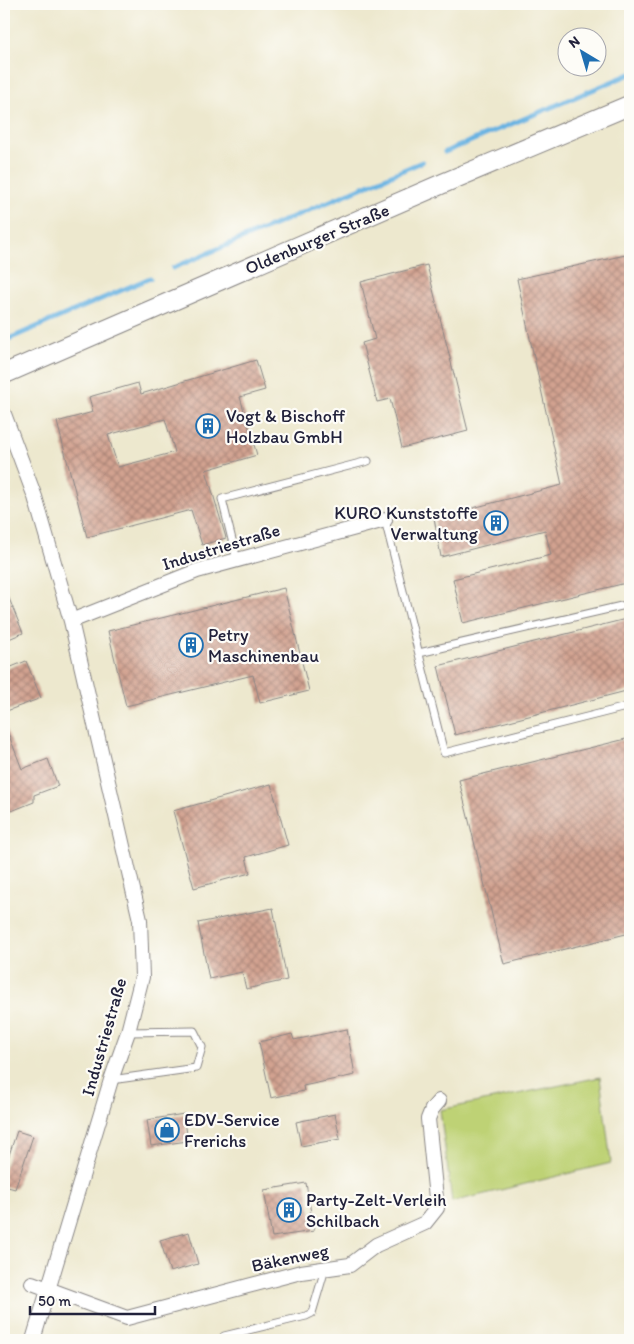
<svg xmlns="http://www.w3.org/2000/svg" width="634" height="1344" font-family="Itim,sans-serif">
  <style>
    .green { fill: #bed275; stroke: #707a58 }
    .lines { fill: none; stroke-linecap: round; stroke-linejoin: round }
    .stream { stroke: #69b3e2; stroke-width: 5 }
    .building { fill: url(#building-cross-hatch); fill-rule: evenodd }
    .service-casing { stroke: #888584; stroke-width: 9 }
    .minor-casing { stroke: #888584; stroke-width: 16 }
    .secondary-casing { stroke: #888584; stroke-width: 21 }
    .service { stroke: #fff; stroke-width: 7 }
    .minor { stroke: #fff; stroke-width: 14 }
    .secondary { stroke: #fff; stroke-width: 19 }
    .labels { text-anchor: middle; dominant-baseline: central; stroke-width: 4.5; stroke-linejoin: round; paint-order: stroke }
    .street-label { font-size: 18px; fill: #22223b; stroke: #fdfcf7 }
    .poi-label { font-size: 18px; fill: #22223b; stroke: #fdfcf7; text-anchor: start }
  </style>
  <defs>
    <pattern id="building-cross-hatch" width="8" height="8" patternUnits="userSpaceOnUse" patternTransform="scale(1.25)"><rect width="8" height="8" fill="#d2a290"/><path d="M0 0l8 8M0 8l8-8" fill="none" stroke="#aa8477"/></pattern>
  </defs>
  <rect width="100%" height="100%" fill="#fdfcf7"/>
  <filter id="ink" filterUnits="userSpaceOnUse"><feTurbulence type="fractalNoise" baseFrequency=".02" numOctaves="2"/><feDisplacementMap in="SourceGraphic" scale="10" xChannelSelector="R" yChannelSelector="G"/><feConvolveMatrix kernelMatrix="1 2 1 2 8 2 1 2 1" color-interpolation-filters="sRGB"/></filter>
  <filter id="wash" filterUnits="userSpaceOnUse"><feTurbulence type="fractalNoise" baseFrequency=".0096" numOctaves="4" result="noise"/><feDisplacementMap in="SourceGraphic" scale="20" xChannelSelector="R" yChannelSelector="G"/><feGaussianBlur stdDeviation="1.12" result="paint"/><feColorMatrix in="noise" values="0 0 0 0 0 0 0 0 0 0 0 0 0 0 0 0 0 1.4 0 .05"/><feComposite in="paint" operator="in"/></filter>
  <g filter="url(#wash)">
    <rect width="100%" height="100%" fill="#ede8ce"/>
    <!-- green -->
    <path class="green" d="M600,1077L611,1163L452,1202L440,1110Z"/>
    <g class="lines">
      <!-- stream -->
      <path class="stream" d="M445,152L630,74
        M173,268L422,162
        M4,341L150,278"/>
    </g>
    <g id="blocks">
      <!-- building -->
      <path class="building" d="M630,254V582L463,623L453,579L551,555L545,530L441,557L434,518L562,485L517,279Z
        M427,265L468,431L402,448L390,399L377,402L362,343L375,339L361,282Z
        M256,360L265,390L240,397L257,455L206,470L226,538L202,545L191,510L87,537L57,422L93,412L89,397L138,383L141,394ZM165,419L175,452L118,467L108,435Z
        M4,586L23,633L4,641Z
        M284,588L309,691L260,703L253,675L126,706L108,631Z
        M630,618V690L455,735L438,666Z
        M26,661L41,698L4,712V670Z
        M5,725L22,769L48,759L58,786L34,795V802L4,814Z
        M630,738V933L504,964L459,780Z
        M271,784L288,845L246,857L250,873L194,888L173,811Z
        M273,908L287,980L246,989L242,972L209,979L198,923Z
        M347,1029L355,1075L303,1086L304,1091L271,1098L259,1042L292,1034L294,1040Z
        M184,1114L188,1141L151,1146L147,1120Z
        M335,1114L340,1139L301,1146L296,1122Z
        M17,1131L33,1136L15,1189L4,1186V1170Z
        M306,1183L314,1231L272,1237L264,1190Z
        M189,1232L198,1264L170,1272L160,1240Z"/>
    </g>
  </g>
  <g filter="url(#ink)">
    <use href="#blocks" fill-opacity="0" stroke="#888584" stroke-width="1"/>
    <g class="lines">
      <!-- service casing -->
      <g class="service-casing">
        <path id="service" d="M385,520L444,753L630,706
          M237,560L222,499L368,461
          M419,653L630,604
          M111,1080L196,1068L202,1047L194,1031L128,1032
          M224,1336L306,1316L312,1313L325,1269"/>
      </g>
      <!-- minor casing -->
      <g class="minor-casing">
        <path id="minor" d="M4,414L35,497L71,621L140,920L142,977L128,1032L111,1080L33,1340
          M71,621L197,571L385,520
          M32,1283L127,1318L301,1272L350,1265L376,1245L425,1223L437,1208L428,1119L432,1109L439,1101"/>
      </g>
      <!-- secondary casing -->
      <g class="secondary-casing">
        <path id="secondary" d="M4,374L444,183L630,105"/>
      </g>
      <!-- service -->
      <use href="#service" class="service"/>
      <!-- minor -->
      <use href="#minor" class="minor"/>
      <!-- secondary -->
      <use href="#secondary" class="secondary"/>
    </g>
  </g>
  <!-- icons -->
  <defs>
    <g id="building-ring" transform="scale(1.25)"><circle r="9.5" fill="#fdfcf7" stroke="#1f6fb2" stroke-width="1.5"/><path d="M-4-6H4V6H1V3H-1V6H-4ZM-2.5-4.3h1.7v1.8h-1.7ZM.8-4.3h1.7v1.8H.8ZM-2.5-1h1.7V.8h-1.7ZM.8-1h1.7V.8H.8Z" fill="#1f6fb2"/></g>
    <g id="shop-ring" transform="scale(1.25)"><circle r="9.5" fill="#fdfcf7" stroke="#1f6fb2" stroke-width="1.5"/><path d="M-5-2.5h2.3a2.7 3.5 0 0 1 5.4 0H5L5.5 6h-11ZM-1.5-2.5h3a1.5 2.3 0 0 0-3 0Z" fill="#1f6fb2"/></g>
  </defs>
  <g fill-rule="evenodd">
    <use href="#building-ring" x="208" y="426"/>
    <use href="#building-ring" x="496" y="523"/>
    <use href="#building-ring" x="191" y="645"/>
    <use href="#shop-ring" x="167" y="1130"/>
    <use href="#building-ring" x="289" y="1210"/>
  </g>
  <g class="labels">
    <!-- street labels -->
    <g class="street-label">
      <text transform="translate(317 239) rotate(-23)">Oldenburger Straße</text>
      <text transform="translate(221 547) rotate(-17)">Industriestraße</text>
      <text transform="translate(104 1037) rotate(-74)">Industriestraße</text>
      <text transform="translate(290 1258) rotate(-12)">Bäkenweg</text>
    </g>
    <!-- poi labels -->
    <g class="poi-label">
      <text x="226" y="416">Vogt &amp; Bischoff<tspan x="226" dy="21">Holzbau GmbH</tspan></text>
      <text x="478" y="513" text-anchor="end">KURO Kunststoffe<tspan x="478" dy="21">Verwaltung</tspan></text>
      <text x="208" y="635">Petry<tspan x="208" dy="21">Maschinenbau</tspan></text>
      <text x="184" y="1120">EDV-Service<tspan x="184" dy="21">Frerichs</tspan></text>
      <text x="306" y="1200">Party-Zelt-Verleih<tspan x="306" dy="21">Schilbach</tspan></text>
    </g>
  </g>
  <!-- margin -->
  <rect width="634" height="1344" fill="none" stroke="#fdfcf7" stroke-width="20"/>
  <!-- north arrow -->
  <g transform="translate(582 52) rotate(322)"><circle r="24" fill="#fdfcf7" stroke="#a5a5ac"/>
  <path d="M0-4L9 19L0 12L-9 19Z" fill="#1f6fb2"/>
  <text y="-8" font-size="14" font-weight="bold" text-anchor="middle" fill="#22223b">N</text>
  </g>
  <!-- scale -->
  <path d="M30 1306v8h125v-8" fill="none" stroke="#22223b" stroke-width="2.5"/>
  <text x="38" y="1306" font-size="15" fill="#22223b" stroke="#fdfcf7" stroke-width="4" paint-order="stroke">50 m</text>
</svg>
